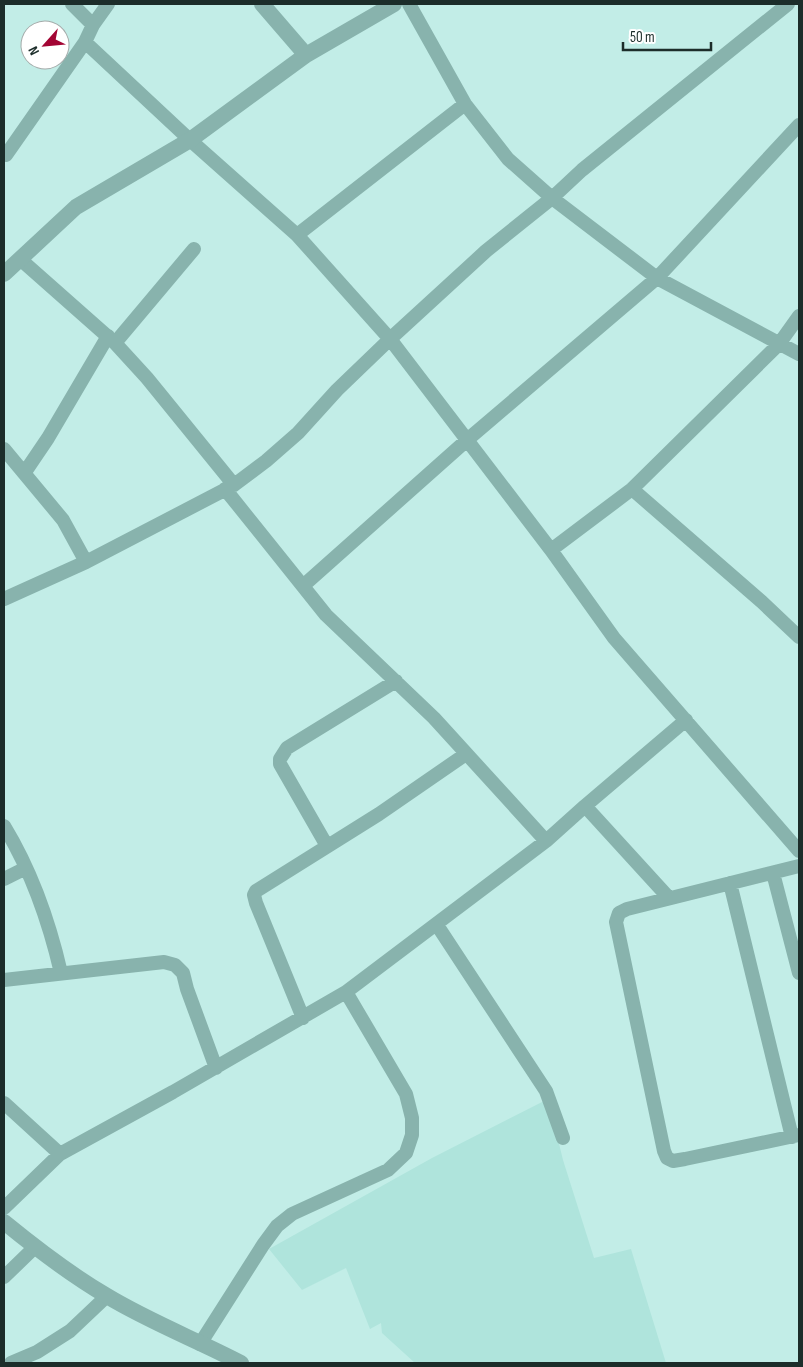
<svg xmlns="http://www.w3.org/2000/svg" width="803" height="1367" font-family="'Sofia Sans Condensed',sans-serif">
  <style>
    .built { fill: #afe4dc }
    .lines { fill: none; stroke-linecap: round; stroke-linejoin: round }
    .minor { stroke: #88b3ad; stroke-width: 14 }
    .tertiary { stroke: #88b3ad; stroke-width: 16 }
  </style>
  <rect width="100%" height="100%" fill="#c2ede7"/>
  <!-- built -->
  <path class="built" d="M548,1099L563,1160L594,1258L631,1249L666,1363H415L382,1333L381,1323L370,1329L346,1268L302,1290L269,1249L432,1158Z"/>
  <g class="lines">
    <!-- minor -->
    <path class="minor" d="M72,4L93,25
      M409,4L465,104L508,159L552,198L657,278L799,354
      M85,42L190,140L297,235L390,339L551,550L614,638L799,851
      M4,154L6,155L85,42L93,25L108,4
      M297,235L465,104
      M20,259L115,343L147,378L234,485
      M115,343L194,249
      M4,449L63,520L86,562
      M25,472L48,438L108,336
      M225,489L326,615L434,718L546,841
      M632,489L762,602L799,637
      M551,550L632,489L779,344L799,316
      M304,585L467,440L657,278L799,125
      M4,599L86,562L234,485L266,461L298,433L337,390L390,339L486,251L552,198L582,170L788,4
      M585,806L669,898
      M4,826C32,872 49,921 61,973
      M327,846L280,764V759L287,748L396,681
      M799,866L627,909L619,913L616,922L664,1151L667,1158L673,1161L685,1159L799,1135
      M773,873L799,973
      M4,879L26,868
      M730,883L792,1137
      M437,925L546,1091L563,1138
      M4,980L164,962L175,965L183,973L187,989L216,1068
      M303,1018L256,903L254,895L256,891L379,814L466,754
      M4,1103L60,1154
      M4,1208L60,1154L173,1092L346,992L546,841L585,806L686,720
      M4,1277L35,1247
      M200,1344L263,1245L277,1226L292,1214L388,1170L406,1153L412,1135V1118L406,1094L346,992
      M11,1363L37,1352L70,1331L107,1296"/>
    <!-- tertiary -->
    <path class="tertiary" d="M262,4L306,55
      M4,274L76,207L190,140L306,55L394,4
      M4,1222C37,1249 71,1275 107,1296C150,1322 197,1340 241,1363"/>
  </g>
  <!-- border -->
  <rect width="803" height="1367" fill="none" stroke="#1c2d2a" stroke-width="10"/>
  <!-- north arrow -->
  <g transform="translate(45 45) rotate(243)"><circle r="24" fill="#ffffff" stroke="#a4abaa"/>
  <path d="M0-4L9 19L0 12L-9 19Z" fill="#a30534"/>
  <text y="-8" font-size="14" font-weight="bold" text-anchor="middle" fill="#1c2d2a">N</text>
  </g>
  <!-- scale -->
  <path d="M623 42v8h88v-8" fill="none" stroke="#1c2d2a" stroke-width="2.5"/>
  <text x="630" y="42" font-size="15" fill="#1c2d2a" stroke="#ffffff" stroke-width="4" paint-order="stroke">50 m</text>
</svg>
